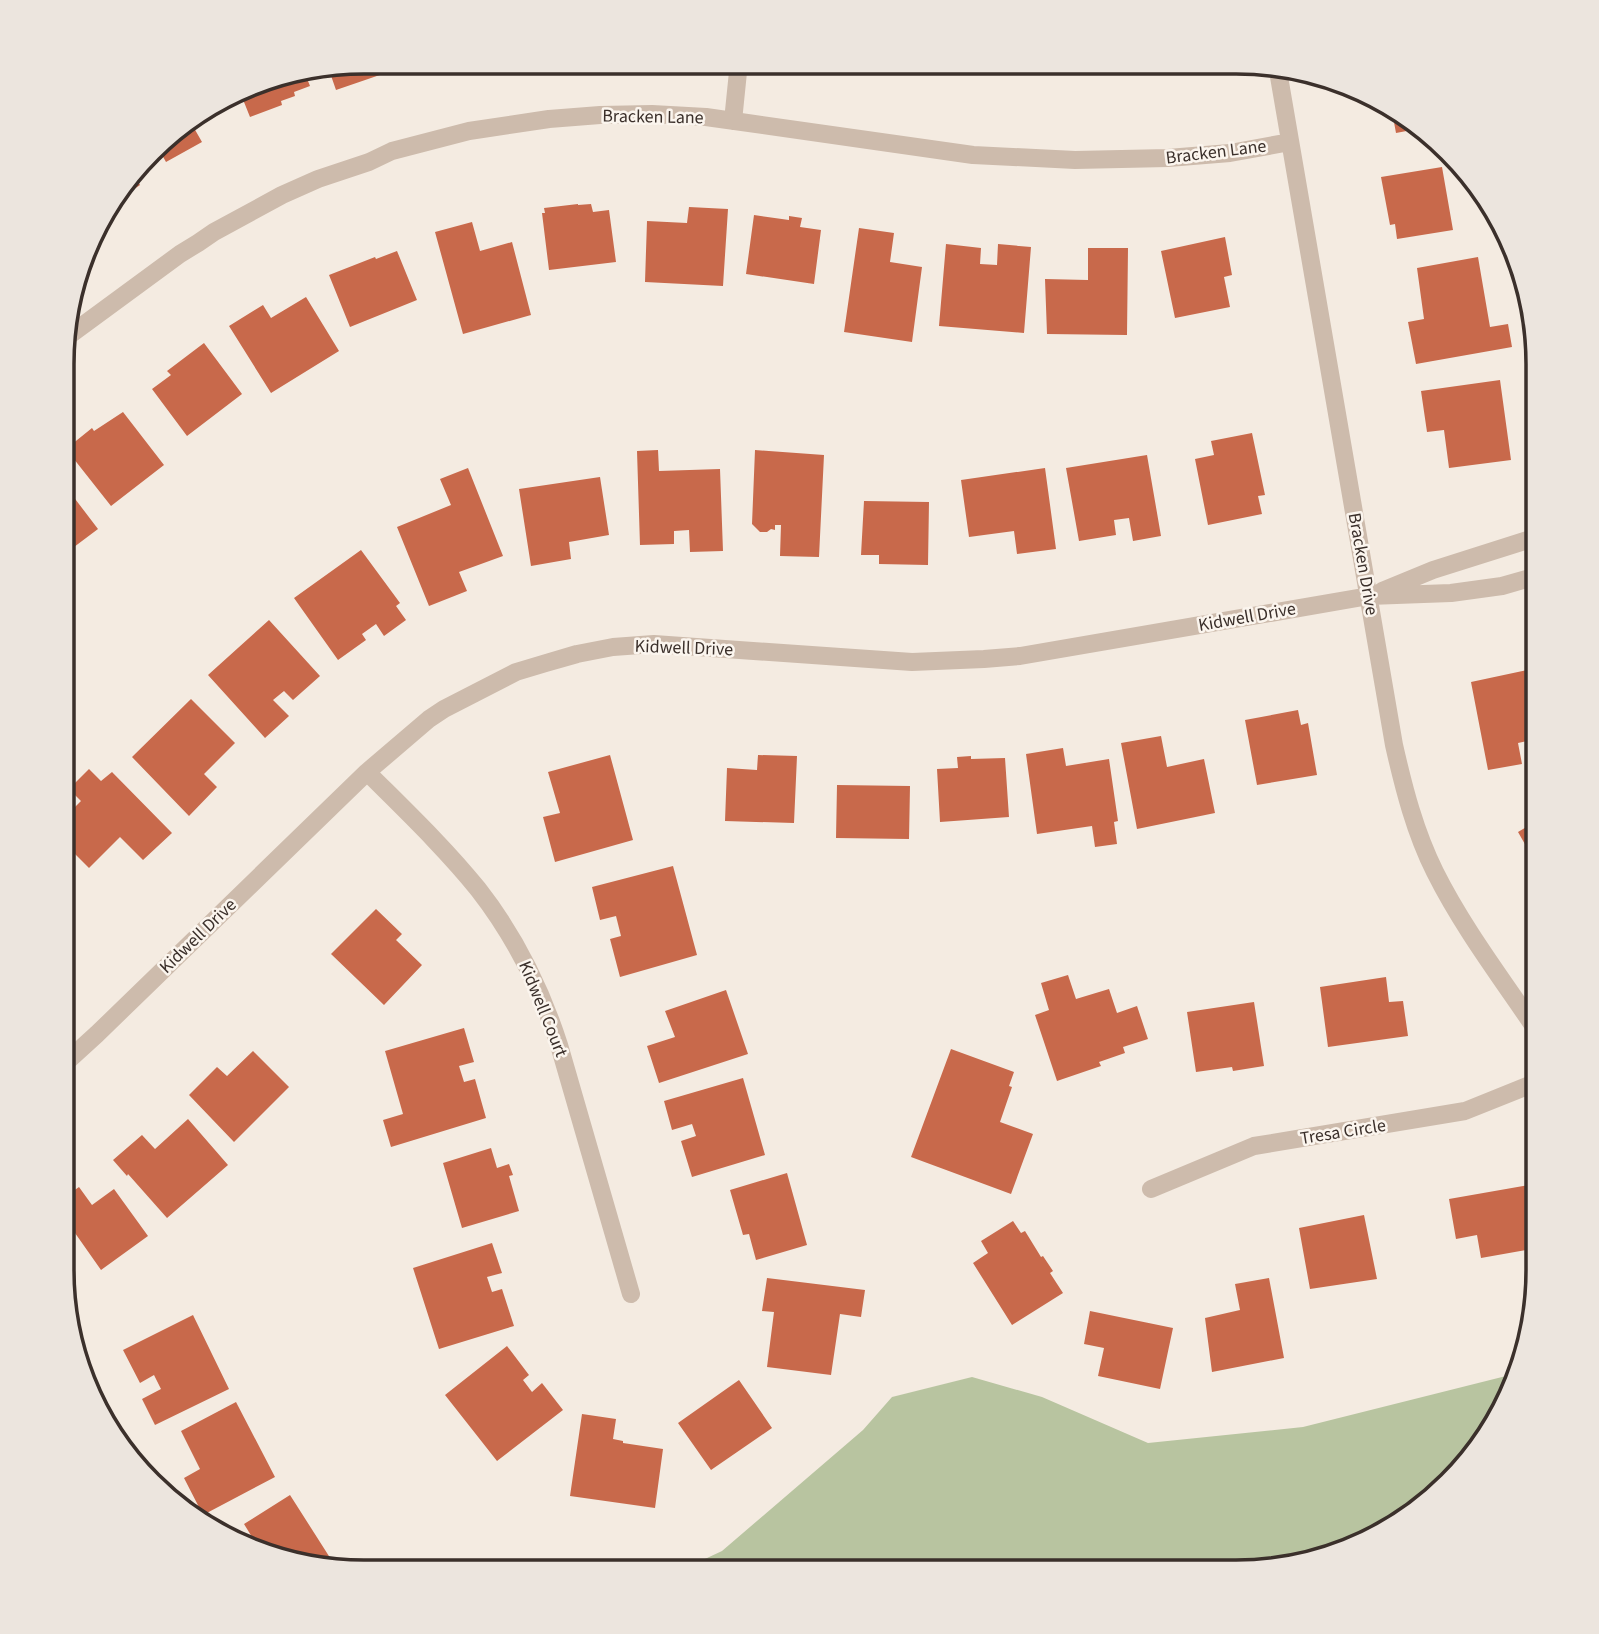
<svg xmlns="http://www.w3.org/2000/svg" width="1599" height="1634" font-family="'Source Sans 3',sans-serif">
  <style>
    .green { fill: #b8c4a0 }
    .building { fill: #c8694b }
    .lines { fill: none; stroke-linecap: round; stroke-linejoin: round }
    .minor { stroke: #cdbbac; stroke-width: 18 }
    .labels { text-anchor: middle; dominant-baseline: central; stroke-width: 5; stroke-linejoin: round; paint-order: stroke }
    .street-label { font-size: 18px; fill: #3b302b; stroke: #fbf5ee }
    .rim { fill: none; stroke: #3b302b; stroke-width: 3.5 }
  </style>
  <rect width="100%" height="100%" fill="#f4ebe1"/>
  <!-- green -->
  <path class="green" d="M1514,1374L1506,1404L1419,1510L1333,1557L1254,1572H677L722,1551L863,1430L892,1397L972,1377L1042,1397L1148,1443L1303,1427Z"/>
  <!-- building -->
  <path class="building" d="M364,61H405L406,66L336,90L328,67Z
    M1008,63H1047L1046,74L1008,73Z
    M1102,63H1138V67L1102,68Z
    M1155,63L1184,64V73L1155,74Z
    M304,71L310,86L294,92L295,96L281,101L282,105L250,117L240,92L266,77Z
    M1391,106L1416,128L1417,129L1396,133Z
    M190,121L202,142L166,162L157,146L165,136Z
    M145,160L150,167L136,178L140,185L107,208Z
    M1442,167L1453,230L1397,239L1395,224L1390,225L1381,177Z
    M578,204V205L591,204L593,212L609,210L616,262L549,270L542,213H545L544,208Z
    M689,207L728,209L723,286L645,282L647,221L687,223Z
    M754,215L789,220V216L802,218L800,227L821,230L814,284L746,274Z
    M472,222L480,251L512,242L531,315L463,334L435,232Z
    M859,228L894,233L890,262L922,267L912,342L844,332Z
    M1225,237L1232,275L1224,277L1230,307L1175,318L1161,251Z
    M946,244L981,248L980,264L997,265L998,244L1031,247L1024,333L939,326Z
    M1088,248H1128L1127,335L1047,334L1045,279L1088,280Z
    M397,251L417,300L350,327L329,275L375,257L376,259Z
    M1478,257L1490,327L1508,324L1512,347L1416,364L1408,322L1424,319L1417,268Z
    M306,297L339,351L271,393L229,326L263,305L271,318Z
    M204,343L242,394L187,436L152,389L171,375L167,371Z
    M1500,380L1511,460L1449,468L1444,430L1427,432L1421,391Z
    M123,412L164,465L111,506L66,449L92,428L94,431Z
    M1252,433L1265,495L1258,496L1262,514L1208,525L1195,459L1214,455L1211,441Z
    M658,450L659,471L720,469L723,551L690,552L689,530L674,531V544L640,545L637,451Z
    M755,450L824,455L819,557L780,556L781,525H775V530L771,529L767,532H760L752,524Z
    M1147,455L1161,536L1133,541L1129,518L1114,520L1116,535L1079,541L1066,468Z
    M468,468L503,556L459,572L467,591L429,606L397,527L451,505L440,479Z
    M1045,468L1056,549L1017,554L1014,531L969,537L961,480Z
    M600,477L609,535L569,542L571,559L531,566L519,489Z
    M66,487L98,529L66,553Z
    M864,501L929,502L928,565L879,564V555H861Z
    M361,550L400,603L396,606L406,620L384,636L376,624L362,634L366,640L338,660L294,598Z
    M269,620L320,676L293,700L284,691L273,700L289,716L265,738L208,675Z
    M1537,668V739L1518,743L1522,764L1488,770L1471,682Z
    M191,699L235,743L204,774L217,787L189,816L132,757Z
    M1298,710L1301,725L1308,723L1317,775L1257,785L1245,720Z
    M1161,736L1167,767L1204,759L1215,813L1137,829L1121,743Z
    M1063,748L1066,766L1109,759L1118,821L1114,822L1117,844L1095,847L1092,826L1037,834L1026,754Z
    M610,755L633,840L555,862L543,817L560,813L548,772Z
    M758,755L797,756L794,823L725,821L727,768L757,770Z
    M971,756V759L1005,758L1009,817L940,822L937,769L958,768L957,757Z
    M89,769L101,781L112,772L172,833L143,860L120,837L89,868L64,843V818L81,801L69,789Z
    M837,785L910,786L909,839L836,838Z
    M1537,821V865L1518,832Z
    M673,866L697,955L620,977L610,939L621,936L616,916L600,920L592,887Z
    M376,909L402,934L396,940L422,965L384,1005L331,954Z
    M1068,975L1076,999L1109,989L1117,1013L1137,1006L1148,1039L1123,1047L1125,1053L1099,1062L1101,1066L1057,1081L1035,1015L1049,1010L1041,983Z
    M1386,977L1389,1002L1403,1001L1408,1036L1328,1047L1320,987Z
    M726,990L748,1054L659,1083L647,1046L675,1037L665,1011Z
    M1254,1002L1264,1066L1233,1071L1232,1067L1196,1072L1187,1012Z
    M464,1028L474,1062L459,1066L464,1082L475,1079L486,1118L391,1147L383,1120L403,1114L385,1051Z
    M951,1049L1014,1072L1009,1086L1012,1087L1000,1122L1033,1134L1011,1194L911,1157Z
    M253,1051L289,1087L234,1142L189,1095L217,1067L227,1076Z
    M743,1078L765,1155L692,1177L681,1141L696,1136L692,1124L672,1130L664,1101Z
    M188,1119L228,1165L167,1218L128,1174L127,1176L113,1160L142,1135L155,1149Z
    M491,1148L497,1168L509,1164L513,1175L509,1176L519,1211L462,1228L443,1163Z
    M787,1173L807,1245L756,1260L749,1234L743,1235L730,1190Z
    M1534,1184L1537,1200V1248L1481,1258L1477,1235L1456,1239L1449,1199Z
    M79,1187L92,1205L114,1189L148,1236L101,1270L75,1233L68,1239L62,1231V1199Z
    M1364,1215L1377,1279L1310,1289L1299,1228Z
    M1013,1221L1021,1233L1025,1231L1041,1257L1043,1256L1053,1271L1050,1273L1063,1293L1012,1325L973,1263L988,1253L981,1241Z
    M492,1243L502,1273L487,1277L492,1292L502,1289L514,1326L439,1349L413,1268Z
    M767,1278L865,1290L861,1317L840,1314L831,1375L767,1367L774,1312L762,1311Z
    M1269,1278L1284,1358L1212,1372L1205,1318L1240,1310L1235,1284Z
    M1090,1311L1173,1328L1160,1389L1098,1376L1104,1348L1084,1344Z
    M193,1315L229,1389L155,1425L142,1399L161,1389L154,1375L140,1383L123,1350Z
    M507,1346L529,1375L523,1380L532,1392L542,1383L563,1410L497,1461L445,1395Z
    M739,1380L772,1428L711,1470L678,1423Z
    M236,1402L275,1477L203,1515L184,1478L200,1469L181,1431Z
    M582,1414L616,1419L613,1439L623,1441V1443L663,1449L655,1508L570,1496Z
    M290,1495L334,1564L328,1568L260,1550L244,1524Z"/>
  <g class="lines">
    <!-- minor -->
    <path class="minor" d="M1277,65L1394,745C1404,789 1415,832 1435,872C1463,928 1502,979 1537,1031
      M733,121L739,62
      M67,337L180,254L198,243L214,232L282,195L318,179L369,162L392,151L469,131L549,119L600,115L652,114L706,117L973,155L1075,160L1168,158L1230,153L1290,142
      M1382,591L1433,570L1537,537
      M367,772C405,810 444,847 478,889C514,935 541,989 559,1045L631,1294
      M63,1065L97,1034L367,772L429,719L444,709L516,672L546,663L577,654L613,647L654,644L912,662L984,659L1020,656L1369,596L1451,593L1502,586L1537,576
      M1151,1189L1254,1146L1465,1111L1537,1082"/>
  </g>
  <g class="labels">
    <!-- street labels -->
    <g class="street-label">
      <text transform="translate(653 117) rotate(1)">Bracken Lane</text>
      <text transform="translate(1216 152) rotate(-7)">Bracken Lane</text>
      <text transform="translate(1363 564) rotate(80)">Bracken Drive</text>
      <text transform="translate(1247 617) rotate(-10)">Kidwell Drive</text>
      <text transform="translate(684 648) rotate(2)">Kidwell Drive</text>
      <text transform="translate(198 936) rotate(-44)">Kidwell Drive</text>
      <text transform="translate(543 1009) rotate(68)">Kidwell Court</text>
      <text transform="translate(1343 1132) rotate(-9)">Tresa Circle</text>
    </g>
  </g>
  <!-- crop -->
  <path d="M0 0H1599V1634H0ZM364 74H1236A290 290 0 0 1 1526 364V1270A290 290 0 0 1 1236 1560H364A290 290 0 0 1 74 1270V364A290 290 0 0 1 364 74Z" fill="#ece5de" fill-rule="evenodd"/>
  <path class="rim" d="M364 74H1236A290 290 0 0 1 1526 364V1270A290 290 0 0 1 1236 1560H364A290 290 0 0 1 74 1270V364A290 290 0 0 1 364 74Z"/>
</svg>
